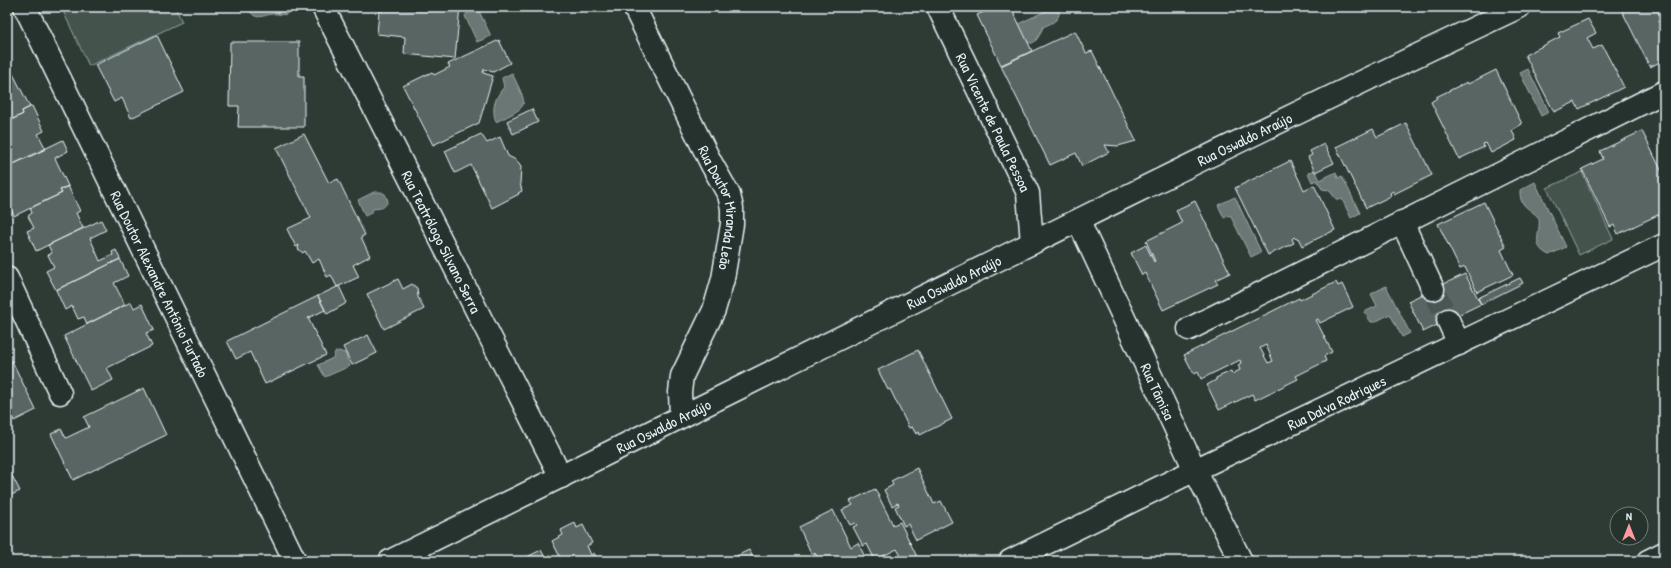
<svg xmlns="http://www.w3.org/2000/svg" width="1671" height="568" font-family="'Patrick Hand',sans-serif">
  <style>
    .green { fill: #45524e; stroke: #96a2a3 }
    .water { fill: #6b7775; stroke: #9da8a9 }
    .building { fill: #596563; stroke: #e8f1f8; fill-rule: evenodd }
    .lines { fill: none; stroke-linecap: round; stroke-linejoin: round }
    .minor-tunnel { stroke: #4a5652; stroke-width: 22; stroke-dasharray: 22 11; stroke-linecap: butt }
    .minor-casing { stroke: #e8f1f8; stroke-width: 25 }
    .minor { stroke: #26332d; stroke-width: 22 }
    .labels { text-anchor: middle; dominant-baseline: central; stroke-width: 3; stroke-linejoin: round; paint-order: stroke }
    .street-label { font-size: 15px; fill: #e8f1f8; stroke: #26332d }
  </style>
  <rect width="100%" height="100%" fill="#2e3b35"/>
  <filter id="ink" filterUnits="userSpaceOnUse"><feTurbulence type="fractalNoise" baseFrequency=".025" numOctaves="2"/><feDisplacementMap in="SourceGraphic" scale="8" xChannelSelector="R" yChannelSelector="G"/><feConvolveMatrix kernelMatrix="1 2 1 2 8 2 1 2 1" color-interpolation-filters="sRGB"/></filter>
  <g filter="url(#ink)">
    <!-- green -->
    <path class="green" d="M61,7H175L182,22L89,66Z
      M1582,172L1613,239L1579,255L1547,188Z"/>
    <!-- water -->
    <path class="water" d="M249,7H290C289,19 280,13 273,14C261,15 257,22 248,9Z
      M1054,7H1059C1061,20 1054,22 1043,27C1033,53 1026,44 1016,25Z
      M472,9H478L491,36L477,42L465,16L469,10Z
      M1528,69L1549,112L1541,116L1520,73Z
      M512,73C528,107 531,105 496,122C491,108 495,98 504,87L502,78Z
      M1315,170L1320,180L1336,172L1338,178L1342,176L1360,213L1351,218L1342,199H1336L1329,190L1322,189L1317,180L1312,182L1308,173Z
      M1535,182L1566,247L1549,255C1530,246 1541,234 1539,218C1529,207 1519,207 1520,190Z
      M374,192H381L385,194L388,201C384,209 381,208 373,209L371,213L365,216L358,200Z
      M1235,197L1261,252L1251,257L1230,215L1224,218L1218,205Z
      M1386,286L1410,333L1402,337L1390,314L1375,322H1371L1364,312L1377,306L1371,294Z
      M339,351L345,353L350,366L325,377L318,365L333,358L335,352Z"/>
    <!-- building -->
    <path class="building" d="M397,7H460L455,59L404,54L405,37L377,34L379,12L388,8L397,9Z
      M994,7H1011L1032,51L1001,65L977,15Z
      M1620,7H1664V60L1650,67Z
      M1588,19L1596,33L1587,38L1593,49L1602,45L1624,87L1579,109L1575,102L1554,112L1525,55L1560,37L1558,33Z
      M1075,31L1086,53L1092,51L1136,141L1118,146L1105,145L1109,152L1082,166L1076,153L1050,165L1001,66Z
      M157,35L184,92L131,118L122,98L114,102L95,65Z
      M499,40L510,63L493,72L484,69L483,73L493,76L479,123L433,145L403,86L432,72L434,75L450,67L448,64Z
      M230,42H299V76H304V127H238L239,106H229Z
      M10,68L30,107L22,111L23,114L7,122V69Z
      M1496,70L1522,124L1512,130L1516,140L1491,153L1486,143L1483,144L1484,147L1459,159L1431,102L1437,98L1436,97L1467,82L1468,84Z
      M32,106L44,131L38,134L46,149L7,167V122L23,114L22,111Z
      M532,109L538,122L513,134L507,121Z
      M1406,123L1432,175L1394,194L1393,191L1390,193L1391,196L1366,208L1336,147L1373,129L1377,137Z
      M1642,131L1664,176V212L1618,234L1614,225L1610,227L1582,169L1603,159L1600,151Z
      M304,134L329,183L338,179L365,235L361,237L370,256L353,265L359,277L337,287L331,275L327,277L319,259L312,263L305,251L303,253L298,249L299,245L296,247L287,229L311,218L276,148Z
      M481,134L487,143L500,137L508,156L516,160L521,167L520,183L522,191L518,193L519,194L492,208L471,165L455,173L445,151Z
      M63,140L68,151L55,158L68,186L60,190L62,193L14,216L7,200V167Z
      M1324,144L1334,163L1315,172L1308,157L1312,155L1310,151Z
      M1290,161L1304,190L1314,185L1335,230L1302,246L1298,238L1296,239L1294,237L1292,239L1294,243L1268,255L1235,188Z
      M68,186L80,211L76,213L83,228L36,251L27,231L34,228L28,216L32,213L30,208L62,193L60,190Z
      M1195,201L1230,273L1215,280L1218,284L1163,310L1145,273L1142,275L1131,253L1146,245L1154,262L1155,261L1146,241L1182,223L1176,210Z
      M1484,202L1506,247L1501,250L1513,275L1477,292L1465,267L1460,269L1438,224Z
      M101,220L106,230L90,238L94,247L100,261L113,255L112,252L116,250L120,259L56,290L46,271L54,267L48,255L52,253L48,245Z
      M120,259L128,276L114,283L125,305L87,324L84,317L78,319L72,306L65,310L56,290Z
      M1465,274L1481,304L1423,332L1408,301Z
      M1520,278L1523,283L1481,304L1478,298Z
      M398,279L403,289L412,284L417,288L418,297L424,309L384,329L367,294Z
      M1336,282L1338,286L1342,284L1353,307L1320,323L1318,319L1316,320L1332,352L1324,356L1326,361L1296,376L1298,379L1255,400L1252,394L1219,410L1207,385L1216,380V378L1231,371L1232,374L1240,370L1238,365L1241,363L1240,360L1201,379L1198,372L1194,374L1184,355L1299,298L1300,300ZM1266,345L1273,361L1268,363L1260,348Z
      M339,286L346,301L345,304L327,314L318,296Z
      M318,296L325,310L308,318L326,355L265,384L250,352L236,359L227,341Z
      M131,302L134,308L142,304L154,330L146,333L152,346L107,368L113,380L91,391L64,336Z
      M368,335L377,353L352,365L343,347Z
      M918,350L952,419L920,435L919,432L916,434L912,427L909,428L890,389L888,390L878,370Z
      M12,361L36,410L14,421L11,415L7,417V364Z
      M144,388L166,435L73,480L51,434L61,429L66,438L89,427L84,417Z
      M7,466L20,491L7,497Z
      M917,468L934,504L941,501L952,522L916,540L908,524L904,526L895,507L899,505L898,503L892,506L884,490L893,485L891,481Z
      M875,489L893,525L900,522L919,561H904L897,549L875,560L867,544L863,546L853,527L857,525L855,523L850,525L842,510L853,505L850,501Z
      M833,510L851,547L858,543L867,561H819L815,553L812,555L799,527Z
      M575,523L577,528L583,525L592,543L587,546L591,555L594,553L598,561H562L552,541L563,535L561,530Z
      M541,550L547,561H519Z
      M749,550L755,561H726Z"/>
    <g class="lines">
      <!-- minor-tunnel -->
      <path class="minor-tunnel" d="M1433,289L1448,320"/>
      <!-- minor casing -->
      <g class="minor-casing">
        <g id="minor">
          <path id="s1" d="M25,7L295,561"/>
          <path id="s2" d="M323,7L561,477"/>
          <path id="s3" d="M634,7L711,163L729,195L732,208V224L723,279L714,310L682,376L680,392L681,416"/>
          <path id="s4" d="M938,7L1028,193L1032,243"/>
          <path id="s5" d="M1078,220L1195,470L1241,561"/>
          <path d="M1402,222L1433,289"/>
          <path d="M7,278L60,393"/>
          <path d="M1448,320L1459,344"/>
          <path d="M1189,329L1664,92"/>
          <path id="s6" d="M390,561C766,376 1140,186 1519,7"/>
          <path id="s7" d="M1010,561L1195,470L1664,245"/>
          <path d="M1648,561L1664,553"/>
        </g>
      </g>
      <!-- minor -->
      <use href="#minor" class="minor"/>
    </g>
  </g>
  <g class="labels">
    <!-- street labels -->
    <g class="street-label">
      <text stroke="none"><textPath href="#s4" startOffset="128">Rua Vicente de Paula Pessoa</textPath></text>
      <text stroke="none"><textPath href="#s6" startOffset="953">Rua Oswaldo Araújo</textPath></text>
      <text stroke="none"><textPath href="#s3" startOffset="221">Rua Doutor Miranda Leão</textPath></text>
      <text stroke="none"><textPath href="#s2" startOffset="263">Rua Teatrólogo Silvano Serra</textPath></text>
      <text stroke="none"><textPath href="#s6" startOffset="629">Rua Oswaldo Araújo</textPath></text>
      <text stroke="none"><textPath href="#s1" startOffset="308">Rua Doutor Alexandre Antônio Furtado</textPath></text>
      <text stroke="none"><textPath href="#s5" startOffset="189">Rua Tâmisa</textPath></text>
      <text stroke="none"><textPath href="#s7" startOffset="363">Rua Dalva Rodrigues</textPath></text>
      <text stroke="none"><textPath href="#s6" startOffset="305">Rua Oswaldo Araújo</textPath></text>
    </g>
  </g>
  <!-- margin -->
  <rect width="1671" height="568" fill="none" stroke="#26332d" stroke-width="24"/>
  <rect x="12" y="12" width="1647" height="544" fill="none" stroke="#e8f1f8" stroke-width="1.5" filter="url(#ink)"/>
  <!-- north arrow -->
  <g transform="translate(1629 526)"><circle r="19" fill="#26332d" stroke="#747f7e"/>
  <path d="M0-3L7 15L0 10L-7 15Z" fill="#ff9aa2"/>
  <text y="-6" font-size="11" font-weight="bold" text-anchor="middle" fill="#e8f1f8">N</text>
  </g>
</svg>
